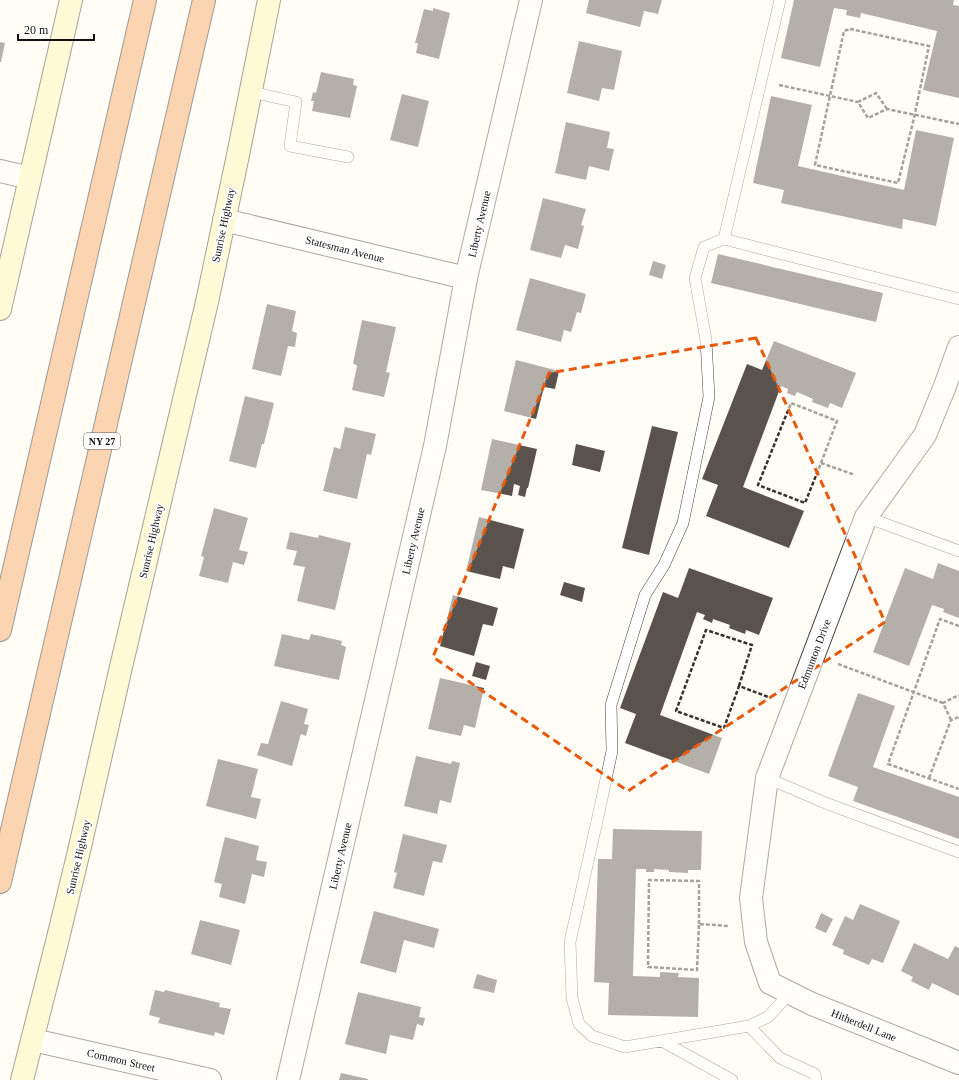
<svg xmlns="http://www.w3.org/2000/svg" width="959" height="1080" font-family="'Times New Roman',serif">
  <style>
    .building { fill: #5a524d }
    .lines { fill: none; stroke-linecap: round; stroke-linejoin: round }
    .service-casing { stroke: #444; stroke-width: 12 }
    .minor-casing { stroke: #444; stroke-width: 24 }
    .tertiary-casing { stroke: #444; stroke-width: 24 }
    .secondary-casing { stroke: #333; stroke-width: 24 }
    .motorway-casing { stroke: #222; stroke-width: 24 }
    .path { stroke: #333; stroke-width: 2.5; stroke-dasharray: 4 2; stroke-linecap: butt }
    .service { stroke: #fff; stroke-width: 11 }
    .minor { stroke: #fff; stroke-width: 22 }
    .tertiary { stroke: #fff; stroke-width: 22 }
    .secondary { stroke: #fff6b0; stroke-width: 22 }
    .motorway { stroke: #f5a25d; stroke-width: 22 }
    .marked { fill: none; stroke: #e8590c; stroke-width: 3; stroke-dasharray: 8 5; stroke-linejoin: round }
    .labels { text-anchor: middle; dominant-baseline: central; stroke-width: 4; stroke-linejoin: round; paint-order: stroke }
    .shield { fill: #fff; stroke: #585858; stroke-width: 1 }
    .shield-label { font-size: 10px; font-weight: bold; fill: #111 }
    .street-label { font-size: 11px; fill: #111; stroke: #fff }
  </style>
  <rect width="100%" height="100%" fill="#fffdf5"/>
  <!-- building -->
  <path class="building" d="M589,0H662L658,14L644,11L640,27L586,13Z
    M794,0H954L953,5L959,6V98L923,90L937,31L861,13L860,18L846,15L847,10L834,8L820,67L781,58Z
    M433,8L450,13L439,59L416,53L418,43H415L424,9L433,11Z
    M579,41L622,51L614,90L602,88L599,101L567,93Z
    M0,42L5,43L1,62H0Z
    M321,72L354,79L353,85L357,86L350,118L312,111L314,101H311L313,92L316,93Z
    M402,94L429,101L418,147L390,140Z
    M771,96L812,105L798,166L904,190L916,130L954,138L936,226L903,219L902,229L781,203L784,190L753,183Z
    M566,122L610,132L607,148L614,149L609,171L589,166L586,180L555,173Z
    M543,198L586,209L581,225L584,226L578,249L565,245L561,258L530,250Z
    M718,254L883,293L876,322L711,283Z
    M653,261L666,265L662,279L649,275Z
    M530,278L586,294L581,313L577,312L571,332L564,330L561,342L516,330Z
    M267,304L296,311L292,331L297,333L295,347L288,346L281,376L252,369Z
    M362,320L396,327L386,372L390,373L384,397L352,390L357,366L353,363Z
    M774,341L856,373L842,408L830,403L828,408L812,402L813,399L797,392L795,396L787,393L788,389L781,386L743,487L804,511L789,548L706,516L718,485L702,479L747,364L762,370Z
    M516,360L559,371L555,389L544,387L536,419L504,411Z
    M245,396L274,403L264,444H262L256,468L229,461Z
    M652,426L678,432L649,555L622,548Z
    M345,427L376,434L371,455L367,454L357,499L323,491L334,447L340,449Z
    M492,439L537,449L528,488H527L525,497L518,495L520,486L514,484L512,496L481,490Z
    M576,444L605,451L600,472L572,465Z
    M214,508L248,518L239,550L248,552L244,565L233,562L228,583L199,576L204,557L201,556Z
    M479,517L524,529L514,569L503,566L500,579L466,571Z
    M290,532L318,538L319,535L351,543L335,610L297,601L305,567L293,565L297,551L286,549Z
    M938,563L959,571V618L943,612L944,609L932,605L909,666L873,652L905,568L933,579Z
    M689,568L773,598L759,635L746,630L745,634L729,628L730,625L713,619L712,623L703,619L705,615L697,612L660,715L722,738L709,774L625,743L636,714L620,708L663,592L678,598Z
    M564,582L585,588L582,602L560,595Z
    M453,595L498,608L493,626L483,624L474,656L440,646Z
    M282,634L309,640L311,634L342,641L341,645L346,647L339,680L274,666Z
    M476,662L490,666L486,680L472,676Z
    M440,678L484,688L475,728L464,725L461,736L428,729Z
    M858,693L895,706L873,767L959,797V839L853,801L858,787L828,776Z
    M281,701L308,709L304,724L309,725L306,736L301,734L292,766L257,755L261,743L268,744Z
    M416,756L451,764L452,761L460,763L451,803L440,800L437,814L404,806Z
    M218,759L258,769L251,797L261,799L256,819L206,806Z
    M613,829L702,831L701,870H688V873L669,872V870L654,869V872H646V869H636L633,976L660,977V972L679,973L678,977L699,978L698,1017L608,1015L609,983L594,982L598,859H612Z
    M403,834L447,845L442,863L433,861L424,896L393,888L397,873L394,872Z
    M225,837L259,846L256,860L267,862L264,877L252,874L245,904L219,897L222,884L214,882Z
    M860,904L900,921L883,963L872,959L869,965L843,954L844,950L832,945L845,916L853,920Z
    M374,911L439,929L434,948L404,940L396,973L360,963Z
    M821,913L833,919L826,933L815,928Z
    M200,920L240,930L231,965L191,954Z
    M914,943L948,959L955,946L959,948V996L932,983L929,990L911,981L913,977L901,971Z
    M477,974L497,980L494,993L473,988Z
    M155,990L164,992L165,990L220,1003L219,1007L231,1009L224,1035L215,1032L214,1036L158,1023L160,1018L149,1015Z
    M358,992L421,1007L419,1017L425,1018L423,1026L417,1024L413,1040L390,1035L386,1054L345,1044Z
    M341,1073L368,1079V1080H339Z"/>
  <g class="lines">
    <!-- service casing -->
    <g class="service-casing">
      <path id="service" d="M780,0L724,239L959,299
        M251,92L296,102L290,146L348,157
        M724,239L704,247L695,278L706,340L709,397L683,523L664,565L645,595L611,705L612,751L599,812L570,942L572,998L579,1024L592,1036L625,1047L749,1026L768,1017L790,993
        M866,517L959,551
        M767,778L828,804L959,852
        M749,1026L780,1058L815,1074L816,1080
        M662,1041L732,1080"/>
    </g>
    <!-- minor casing -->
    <g class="minor-casing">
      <path id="minor" d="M959,347L945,386L925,435L866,517L767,778L751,898L756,942L770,983L812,1004L959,1063
        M33,1040L210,1080
        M288,1080L435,446L466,278"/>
    </g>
    <!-- tertiary casing -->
    <g class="tertiary-casing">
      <path id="tertiary" d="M0,171L30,178
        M224,220L466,278L531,0"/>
    </g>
    <!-- secondary casing -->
    <g class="secondary-casing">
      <path id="secondary" d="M0,309L71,0
        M22,1080L57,942L79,851L121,667L207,302L238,155L269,0"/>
    </g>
    <!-- motorway casing -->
    <g class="motorway-casing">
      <path id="motorway" d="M0,630L145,0
        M0,882L204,0"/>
    </g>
    <!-- path -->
    <path class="path" d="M850,29L929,46L914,118L898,183L815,165L844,31Z
      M779,85L858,102
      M887,109L876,93L858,102L868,118L887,109L959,124
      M821,463L837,421L791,403L758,485L805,503L821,463L855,475
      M959,626L940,619L888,764L959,789
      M838,664L943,703
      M739,686L752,645L706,630L676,711L724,728L739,686L771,698
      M951,720L943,703L959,695
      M929,778L951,720L959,717
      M699,924V881L649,880L648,967L697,970L699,924L729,926"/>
    <!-- service -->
    <use href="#service" class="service"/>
    <!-- minor -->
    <use href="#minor" class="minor"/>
    <!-- tertiary -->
    <use href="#tertiary" class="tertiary"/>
    <!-- secondary -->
    <use href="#secondary" class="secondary"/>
    <!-- motorway -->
    <use href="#motorway" class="motorway"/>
  </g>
  <!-- marked area -->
  <path d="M0 0H959V1080H0ZM756,338L885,622L628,791L433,657L549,373Z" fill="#fffdf5" fill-opacity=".55" fill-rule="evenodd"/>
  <path class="marked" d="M756,338L885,622L628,791L433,657L549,373Z"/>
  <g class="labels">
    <!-- shield labels -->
    <rect class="shield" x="84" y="433" width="36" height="16" rx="3"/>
    <g class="shield-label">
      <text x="102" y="441">NY 27</text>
    </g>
    <!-- street labels -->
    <g class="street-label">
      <text transform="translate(479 224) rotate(-77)">Liberty Avenue</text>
      <text transform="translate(223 225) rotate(-78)">Sunrise Highway</text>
      <text transform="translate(345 249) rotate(14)">Statesman Avenue</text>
      <text transform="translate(151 541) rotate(-77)">Sunrise Highway</text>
      <text transform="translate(413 541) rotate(-77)">Liberty Avenue</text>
      <text transform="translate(814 654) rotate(-69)">Edmunton Drive</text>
      <text transform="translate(340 856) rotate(-77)">Liberty Avenue</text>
      <text transform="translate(78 857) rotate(-77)">Sunrise Highway</text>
      <text transform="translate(864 1025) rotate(22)">Hitherdell Lane</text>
      <text transform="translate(121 1060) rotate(13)">Common Street</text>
    </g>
  </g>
  <!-- scale -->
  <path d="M18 34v6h76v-6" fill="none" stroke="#111111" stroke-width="2"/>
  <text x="24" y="34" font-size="12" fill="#111111" stroke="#ffffff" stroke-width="3" paint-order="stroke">20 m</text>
</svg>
